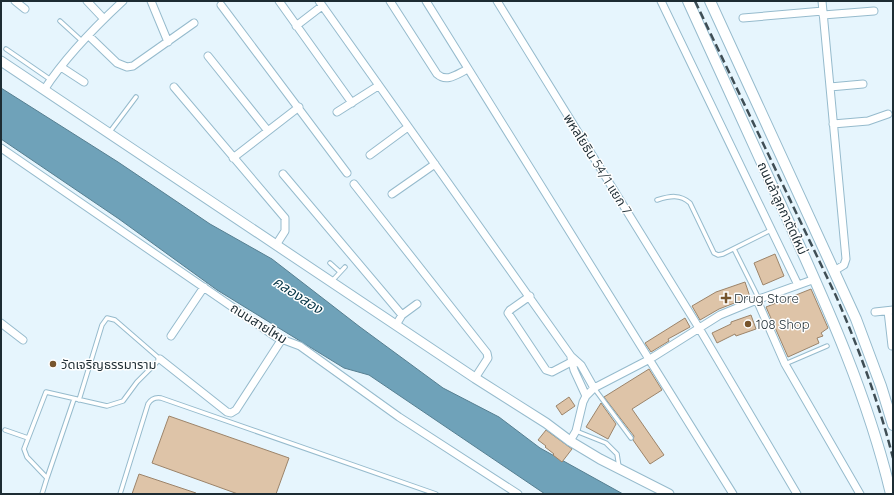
<svg xmlns="http://www.w3.org/2000/svg" width="894" height="495" font-family="Quicksand,'Noto Sans Thai',sans-serif">
  <style>
    .water { fill: #6fa2b9; stroke: #567f91 }
    .building { fill: #dec4a8; stroke: #9c846a }
    .lines { fill: none; stroke-linecap: round; stroke-linejoin: round }
    .service-casing { stroke: #96bbcd; stroke-width: 5.5 }
    .minor-casing { stroke: #96bbcd; stroke-width: 9 }
    .tertiary-casing { stroke: #96bbcd; stroke-width: 11 }
    .secondary-casing { stroke: #96bbcd; stroke-width: 12 }
    .service { stroke: #fff; stroke-width: 3.5 }
    .minor { stroke: #fff; stroke-width: 7 }
    .tertiary { stroke: #fff; stroke-width: 9 }
    .secondary { stroke: #fff; stroke-width: 10 }
    .rail { stroke: #3f4e55; stroke-width: 2.5; stroke-dasharray: 8 4; stroke-linecap: butt }
    .poi-dot { fill: #76542c; stroke: #fff; stroke-width: 1.5 }
    .labels { text-anchor: middle; dominant-baseline: central; stroke-width: 3; stroke-linejoin: round; paint-order: stroke }
    .street-label { font-size: 13px; fill: #1d2c33; stroke: #fff }
    .poi-label { font-size: 13px; fill: #1d2c33; stroke: #fff; text-anchor: start }
    .water-label { font-size: 14px; font-style: italic; fill: #053546; stroke: #fff }
  </style>
  <rect width="100%" height="100%" fill="#e6f5fd"/>
  <!-- water -->
  <path class="water" d="M1,88L118,162L210,224L272,259L360,327L443,388L499,417L540,448L623,494H545L369,375L344,368L217,290L119,219L1,139Z"/>
  <!-- building -->
  <path class="building" d="M775,254L784,276L763,285L754,263Z
    M745,282L750,297L719,309L700,320L692,306L716,292Z
    M811,289L828,328L821,333L823,336L817,338L819,343L788,357L766,307Z
    M751,315L756,329L736,336L735,334L717,343L712,333L731,324V322Z
    M685,318L690,327L668,339L669,341L651,352L645,343Z
    M649,369L662,390L632,409L664,455L650,464L633,440L634,436L604,397Z
    M569,397L575,406L562,415L556,406Z
    M601,403L616,424L608,439L586,427Z
    M169,416L289,458L276,494H238L152,463Z
    M546,430L572,449L562,462L553,455L554,454L545,447L546,446L538,440Z
    M139,474L196,493V494H132Z"/>
  <g class="lines">
    <!-- service casing -->
    <g class="service-casing">
      <path id="service" d="M60,21L83,42
        M6,49L51,80
        M109,133L136,97
        M657,200C670,196 680,194 690,203L714,253L718,255L723,254L771,230
        M734,249L759,299
        M330,263L340,272
        M332,281L345,267
        M785,364L827,346
        M594,388L631,438
        M5,430L28,438
        M576,431L606,443L617,454L619,467
        M47,478L74,399
        M42,494L47,478L27,457L24,449L46,392L107,406L123,401L137,382L160,359L115,320L107,318L102,325L79,400
        M120,494L148,404C151,399 155,397 161,398L436,494"/>
    </g>
    <!-- minor casing -->
    <g class="minor-casing">
      <path id="minor" d="M15,1L25,9
        M87,1L104,19
        M151,1L168,42
        M279,1L352,103
        M319,1L571,356L581,365L594,388
        M390,1L437,74C447,83 457,74 468,69
        M426,1L733,494
        M497,1L699,328L797,494
        M661,1L798,285
        M822,1L846,259L844,265L834,271
        M221,5L347,173
        M823,15L874,11
        M743,18L823,11
        M296,26L322,6
        M89,36L117,63L127,67L133,66L194,23
        M208,56L268,131
        M61,67L84,82
        M174,87L285,218V231L276,245
        M830,87L863,84
        M44,90C64,59 96,26 123,1
        M337,112L378,86
        M833,124L868,121L888,114
        M1,148L276,337L300,346L399,417L518,494
        M370,155L408,127
        M233,158L299,107
        M283,174L402,315
        M354,184L487,353L488,358L475,378
        M392,194L435,164
        M530,296L510,310L508,313L546,370L552,372L575,360
        M757,300L785,364L860,494
        M888,311L892,346
        M875,312L893,310
        M1,323L23,340
        M396,325L402,315L417,304
        M171,336L204,287
        M571,358L574,370L586,396
        M160,359L227,412L231,413L236,410L282,339
        M570,441L576,431L583,402L586,396L594,388L650,359L720,315L759,299L815,279"/>
    </g>
    <!-- tertiary casing -->
    <g class="tertiary-casing">
      <path id="tertiary" d="M1,61L475,378L546,423L570,441L600,459L669,494"/>
    </g>
    <!-- secondary casing -->
    <g class="secondary-casing">
      <path id="secondary" d="M688,1C721,73 754,146 787,218C828,308 868,397 891,494
        M710,1L856,319L881,386L893,425"/>
    </g>
    <!-- service -->
    <use href="#service" class="service"/>
    <!-- minor -->
    <use href="#minor" class="minor"/>
    <!-- tertiary -->
    <use href="#tertiary" class="tertiary"/>
    <!-- secondary -->
    <use href="#secondary" class="secondary"/>
    <!-- rail -->
    <path class="rail" d="M695,1L836,296C859,349 879,403 893,458"/>
  </g>
  <!-- markers -->
  <g class="poi-dot">
    <path d="M724 292h4v4h4v4h-4v4h-4v-4h-4v-4h4z"/>
    <circle cx="748" cy="324" r="4"/>
    <circle cx="53" cy="364" r="4"/>
  </g>
  <g class="labels">
    <!-- street labels -->
    <g class="street-label">
      <text transform="translate(598 164) rotate(58)">พหลโยธิน 54/1 แยก 7</text>
      <text transform="translate(783 208) rotate(65)">ถนนลำลูกกาตัดใหม่</text>
      <text transform="translate(259 323) rotate(32)">ถนนสายไหม</text>
    </g>
    <!-- poi labels -->
    <g class="poi-label">
      <text x="734" y="298">Drug Store</text>
      <text x="756" y="324">108 Shop</text>
      <text x="61" y="364">วัดเจริญธรรมาราม</text>
    </g>
    <!-- water labels -->
    <g class="water-label">
      <text transform="translate(298 295) rotate(33)">คลองสอง</text>
    </g>
  </g>
  <!-- border -->
  <rect width="894" height="495" fill="none" stroke="#1d2c33" stroke-width="4"/>
</svg>
